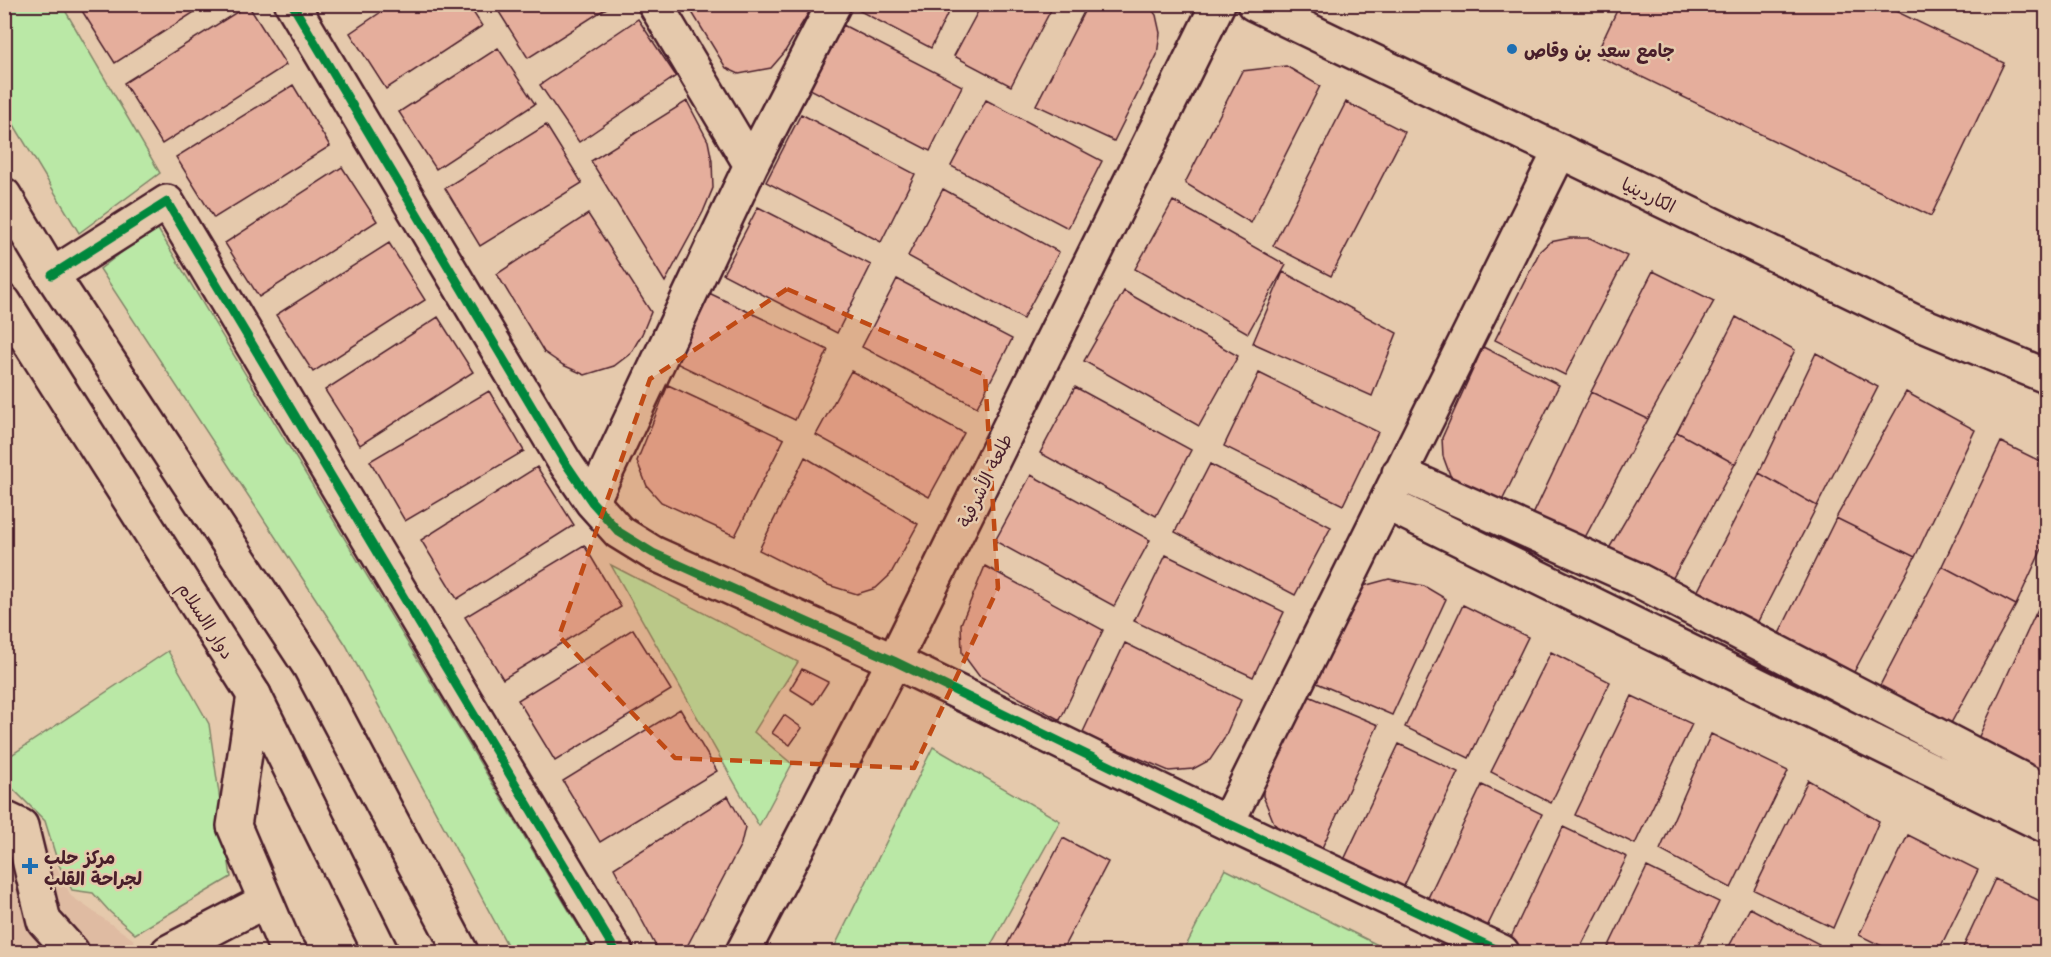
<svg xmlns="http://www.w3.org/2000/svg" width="2051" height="957" font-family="'Playpen Sans','Playpen Sans Arabic',sans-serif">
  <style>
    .built { fill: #dfbba2 }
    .green { fill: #bae8a6; stroke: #828468; stroke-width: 1.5 }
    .building { fill: #e5ae9c; stroke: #4a1f2b; stroke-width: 1.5 }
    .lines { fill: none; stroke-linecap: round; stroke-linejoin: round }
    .minor-casing { stroke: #4a1f2b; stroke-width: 38 }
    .major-casing { stroke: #4a1f2b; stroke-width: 38 }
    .minor { stroke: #e5c9ac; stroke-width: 33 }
    .major { stroke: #e5c9ac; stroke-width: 33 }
    .cycleway-casing { stroke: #e5c9ac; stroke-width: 13 }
    .cycleway { stroke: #00873e; stroke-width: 9 }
    .marked { fill: #c04a14; fill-opacity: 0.2; stroke: #c04a14; stroke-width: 4.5; stroke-dasharray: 12 8; stroke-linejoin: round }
    .poi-dot { fill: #1f6fb2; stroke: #e5c9ac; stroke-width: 2 }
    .labels { text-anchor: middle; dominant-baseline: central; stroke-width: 5; stroke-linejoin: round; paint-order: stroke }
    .poi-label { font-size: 18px; font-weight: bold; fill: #4a1f2b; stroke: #e5c9ac; text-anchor: start }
    .street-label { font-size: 18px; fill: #4a1f2b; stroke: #e5c9ac }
  </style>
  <rect width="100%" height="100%" fill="#e5c9ac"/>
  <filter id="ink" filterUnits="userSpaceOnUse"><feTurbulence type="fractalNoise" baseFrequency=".0167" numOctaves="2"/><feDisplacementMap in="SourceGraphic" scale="12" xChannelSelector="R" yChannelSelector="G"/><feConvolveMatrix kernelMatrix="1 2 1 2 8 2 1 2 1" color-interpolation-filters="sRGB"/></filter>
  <g filter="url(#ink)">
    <!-- built -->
    <path class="built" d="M4,794L41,835L71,896L134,940L137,952H5Z"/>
    <!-- green -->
    <path class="green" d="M5,4L62,5L160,173L79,233L5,110Z
      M156,226L594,952H511L346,645L100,269Z
      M611,565L798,662L754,732L792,764L759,826Z
      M168,651L209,724L231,877L135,934L110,912L93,893L72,890L58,863L45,821L13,789L5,787L4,760Z
      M933,747L1060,821L987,952H832Z
      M1225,869L1392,952H1183Z"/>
    <!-- building -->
    <path class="building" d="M81,4H207L115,63L79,6Z
      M393,4H468L482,26L386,89L350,33Z
      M494,4H613L528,58Z
      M687,4H814L784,53L771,68L739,74L726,68Z
      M856,4H952L931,48L854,8Z
      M982,4H1054L1011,86L954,56Z
      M1088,4H1148L1156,15L1160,33L1157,55L1114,141L1036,105Z
      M1620,4H1881L2004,63L1931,216L1596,55Z
      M248,5L286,65L162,144L124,83Z
      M638,19L676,76L579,142L540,85Z
      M843,25L962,86L930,151L810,89Z
      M498,48L535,104L436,169L399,112Z
      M1286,66L1320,86L1251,223L1185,183L1242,71Z
      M293,85L330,146L214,218L176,157Z
      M986,100L1102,161L1068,228L951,166Z
      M687,101L708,141L712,161L713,188L703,212L665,282L591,161Z
      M1346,102L1405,132L1331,276L1273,246Z
      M801,114L915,174L881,242L766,182Z
      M546,125L582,183L480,246L445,188Z
      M342,167L377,221L259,297L225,243Z
      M943,189L1059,252L1023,319L908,256Z
      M1173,201L1286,265L1248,333L1135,269Z
      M758,207L871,265L837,333L723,274Z
      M588,214L651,312L642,334L631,353L614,366L585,375L563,365L544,352L497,274Z
      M1570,238H1590L1627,256L1565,375L1495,340L1540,251L1550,242Z
      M389,243L425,300L313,372L276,315Z
      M1653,271L1714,301L1648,419L1591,392Z
      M1283,272L1397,333L1372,396L1253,343Z
      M897,279L1012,339L977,407L862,347Z
      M1124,291L1238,356L1199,426L1084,361Z
      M709,293L828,350L795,420L676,363Z
      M438,317L473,372L360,445L325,390Z
      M1736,317L1795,350L1735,464L1677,432Z
      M1483,347L1559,385L1498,509L1454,486L1443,456L1442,438Z
      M1816,353L1878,387L1817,506L1759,473Z
      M851,371L964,433L929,497L816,435Z
      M1259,373L1378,432L1343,505L1224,446Z
      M668,385L784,439L735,536L661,502L647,486L637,461Z
      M1075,387L1191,450L1156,516L1040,453Z
      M489,391L524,451L405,521L370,461Z
      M1591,392L1648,419L1582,543L1531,519Z
      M1906,392L1975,430L1915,557L1836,518Z
      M1677,432L1735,464L1664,594L1604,557Z
      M2001,442L2046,464V540L2016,605L1942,566Z
      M805,457L918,524L890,575L876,588L857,594L828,585L759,550Z
      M1210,464L1331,527L1295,595L1175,532Z
      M537,467L574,525L457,599L421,540Z
      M1759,473L1817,506L1751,635L1691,604Z
      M1031,475L1150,540L1114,606L995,541Z
      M1836,518L1915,557L1845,689L1775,642Z
      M584,545L621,607L503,679L465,617Z
      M1166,555L1284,612L1253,677L1134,621Z
      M985,566L1103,630L1060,720L979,676L962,653L961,624Z
      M1942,566L2016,605L1945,734L1873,699Z
      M1389,579L1424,586L1446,599L1392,715L1310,680L1356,588Z
      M2046,593V620L2035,615Z
      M1463,605L1528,637L1469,758L1405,727Z
      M2035,615L2046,620V774L1975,745Z
      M633,629L671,690L555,761L518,700Z
      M1125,643L1241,700L1224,739L1210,760L1193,769L1169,771L1082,734Z
      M1551,652L1610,682L1551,803L1491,772Z
      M802,669L828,682L814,704L790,689Z
      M1299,692L1378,725L1321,850L1280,831L1274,823L1263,796V775Z
      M1632,696L1692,724L1635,844L1575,815Z
      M680,709L717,771L600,842L563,781Z
      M784,715L802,728L790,745L772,733Z
      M1711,734L1788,771L1731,888L1660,850Z
      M1399,744L1458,772L1402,890L1343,862Z
      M1808,780L1879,821L1833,928L1754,890Z
      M1482,785L1542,814L1486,929L1427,900Z
      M728,796L745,827L741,844L684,952H659L614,868Z
      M1563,827L1627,857L1578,952H1521L1507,946Z
      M1908,835L1978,870L1938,952H1894L1859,935Z
      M1063,838L1108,862L1061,952H1003Z
      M1647,867L1719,902L1695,952H1606Z
      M1995,879L2046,904V952H1961Z
      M1750,908L1819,944L1815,952H1726Z"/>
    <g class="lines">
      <!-- minor casing -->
      <g class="minor-casing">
        <path id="minor" d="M292,4L564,461L592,502L619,532L653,553L894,661L1227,823L1502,952
          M655,4L751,165
          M1254,4L1913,321L2046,376
          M52,275L167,202L616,952
          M1399,473L1634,578L2046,792
          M592,502L751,165L834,4
          M1386,503L2046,826
          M254,695L234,826L285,946L290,952
          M4,818L21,826L44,921L72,952
          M1227,823L1560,151
          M168,952L265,901"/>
      </g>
      <!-- major casing -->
      <g class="major-casing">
        <path id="major" d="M4,195L52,275L310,667L461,952
          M4,302L254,695L381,952
          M743,952L894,661L1218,4"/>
      </g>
      <!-- minor -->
      <use href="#minor" class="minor"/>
      <!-- major -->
      <use href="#major" class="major"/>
      <!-- cycleway casing -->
      <g class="cycleway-casing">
        <path id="cycleway" d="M292,4L564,461L592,502L619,532L653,553L894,661L1227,823L1502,952
          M52,275L167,202L616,952"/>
      </g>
      <!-- cycleway -->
      <use href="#cycleway" class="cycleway"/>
    </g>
  </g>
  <!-- marked area -->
  <path class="marked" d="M787,289L985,375L998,588L914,768L675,758L559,636L650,379Z"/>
  <!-- markers -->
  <g class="poi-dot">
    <circle cx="1512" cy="49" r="6"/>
    <path d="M27 857h6v6h6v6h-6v6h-6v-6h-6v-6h6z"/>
  </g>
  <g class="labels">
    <!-- poi labels -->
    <g class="poi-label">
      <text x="1524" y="49">جامع سعد بن وقاص</text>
      <text x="44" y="856">مركز حلب<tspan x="44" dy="21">لجراحة القلب</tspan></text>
    </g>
    <!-- street labels -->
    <g class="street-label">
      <text transform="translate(1649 194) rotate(26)">الكاردينيا</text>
      <text transform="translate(984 480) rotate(-64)">طلعة الأشرفية</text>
      <text transform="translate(207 620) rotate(57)">دوار االسلام</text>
    </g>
  </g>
  <!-- margin -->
  <rect width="2051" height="957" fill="none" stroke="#e5c9ac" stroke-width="24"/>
  <rect x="12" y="12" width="2027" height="933" fill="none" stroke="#4a1f2b" stroke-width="2" filter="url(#ink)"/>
</svg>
